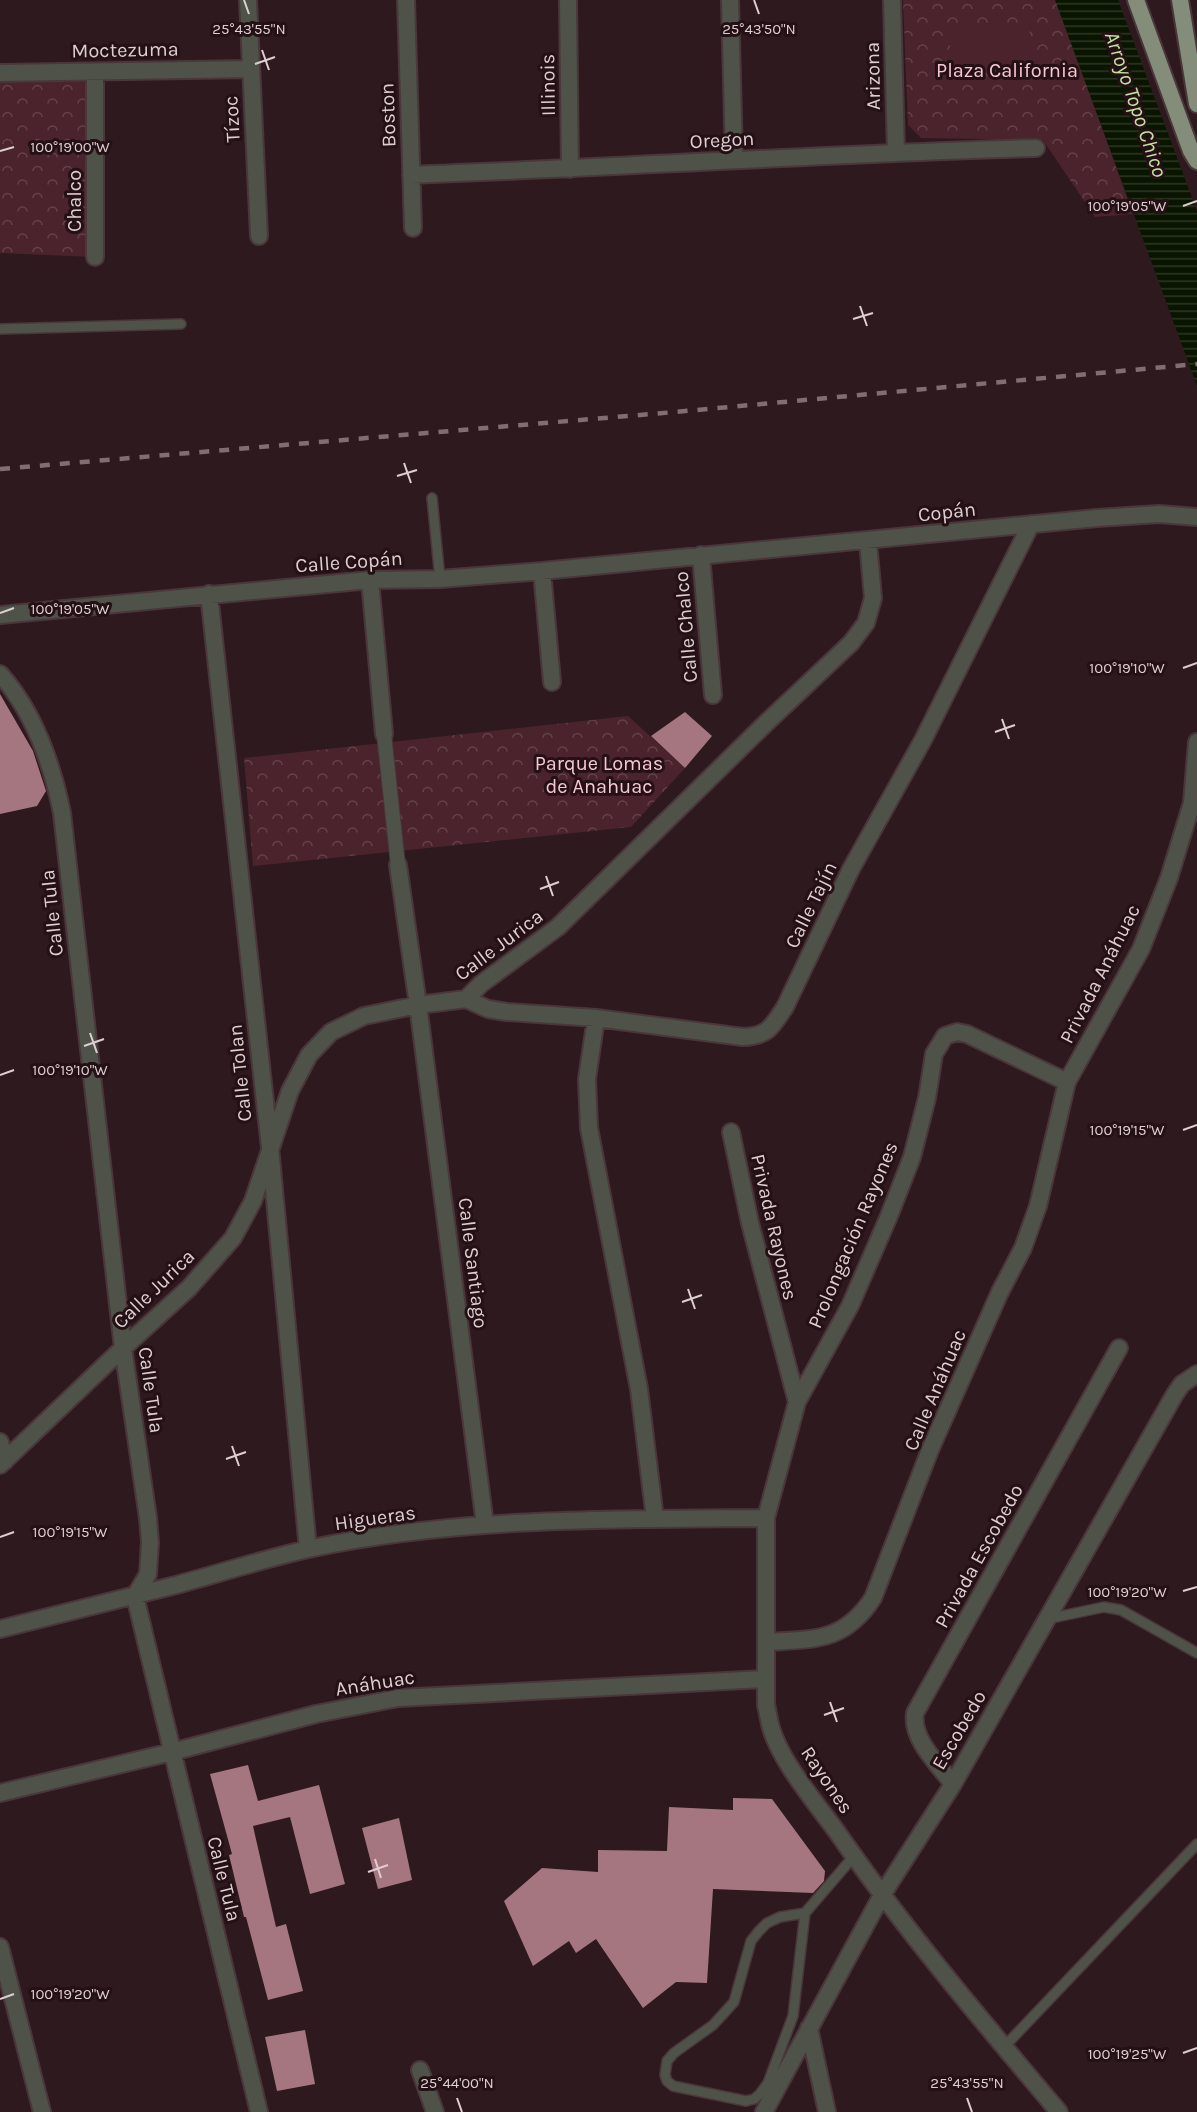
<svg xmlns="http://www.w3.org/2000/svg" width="1197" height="2112" font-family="Karla,sans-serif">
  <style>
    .park { fill: url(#park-crowns) }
    .pitch { fill: #4b232d }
    .water { fill: url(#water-rules) }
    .building { fill: #a67680 }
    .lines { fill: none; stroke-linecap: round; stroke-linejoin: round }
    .service-casing { stroke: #4a363b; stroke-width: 12 }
    .pedestrian-casing { stroke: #4a363b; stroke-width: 16 }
    .minor-casing { stroke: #4a363b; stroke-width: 20 }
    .trunk-casing { stroke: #4a363b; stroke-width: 20 }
    .service { stroke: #4e5249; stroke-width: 9 }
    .pedestrian { stroke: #4e5249; stroke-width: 14 }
    .minor { stroke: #4e5249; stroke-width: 16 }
    .trunk { stroke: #838d79; stroke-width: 16 }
    .rail { stroke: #806e72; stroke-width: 4.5; stroke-dasharray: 10 10; stroke-linecap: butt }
    .ticks { fill: none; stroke: #ddcfd1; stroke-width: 2 }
    .labels { text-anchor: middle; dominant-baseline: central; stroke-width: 6; stroke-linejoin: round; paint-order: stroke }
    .street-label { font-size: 20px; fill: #ddcfd1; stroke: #241015 }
    .park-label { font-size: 20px; fill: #f8c8d2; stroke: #241015 }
    .water-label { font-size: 21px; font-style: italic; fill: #c3e1a0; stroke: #241015 }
    .ticks-label { font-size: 15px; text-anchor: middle; fill: #ddcfd1; stroke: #241015; stroke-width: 6; stroke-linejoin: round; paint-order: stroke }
  </style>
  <defs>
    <pattern id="park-crowns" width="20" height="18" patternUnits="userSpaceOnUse" patternTransform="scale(1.5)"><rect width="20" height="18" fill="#4b232d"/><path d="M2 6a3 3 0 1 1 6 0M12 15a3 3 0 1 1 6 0" fill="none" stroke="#64424a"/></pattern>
    <pattern id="water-rules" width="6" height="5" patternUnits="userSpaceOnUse" patternTransform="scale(1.5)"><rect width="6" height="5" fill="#0a1500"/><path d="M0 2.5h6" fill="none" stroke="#2d3624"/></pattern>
  </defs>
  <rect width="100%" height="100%" fill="#2e191e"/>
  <!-- park -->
  <path class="park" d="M903,0H1056L1133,214L1095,217L1043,140L921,138L908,125Z
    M95,72V257L0,253V77Z
    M628,716L685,768L631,827L253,866L244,758Z"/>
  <!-- pitch -->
  <path class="pitch" d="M1029,27L1032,68L952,73L949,31Z"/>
  <!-- water -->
  <path class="water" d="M1055,0H1118L1188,187L1197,211V386Z"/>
  <!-- building -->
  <path class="building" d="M0,694L33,751L46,791L37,806L0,814Z
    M685,712L712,736L685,768L651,736Z
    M248,1765L258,1801L319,1785L345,1884L310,1894L290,1817L253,1826L276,1927L286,1924L303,1991L268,2000L246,1917H244L229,1855L232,1854L210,1774Z
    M733,1798L772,1799L825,1871L824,1881L813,1893L713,1889L707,1983L676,1982L643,2008L596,1939L576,1953L569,1941L533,1966L504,1901L542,1868L598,1872V1850L667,1851L669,1807L733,1810Z
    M399,1818L412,1880L378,1889L362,1828Z
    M305,2030L315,2084L277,2091L265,2037Z"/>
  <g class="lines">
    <!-- service casing -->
    <g class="service-casing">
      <path id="service" d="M0,329L181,324
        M432,498L440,579
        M1047,1619L1104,1607L1121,1610L1197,1653
        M805,1913L793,2016L768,2083L760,2094L754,2099L746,2101L673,2086L667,2081L665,2075L667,2061L674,2053L713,2025L734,2002L751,1941L759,1931L767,1923L780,1917L805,1913L854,1856
        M1004,2047L1197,1844"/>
    </g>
    <!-- pedestrian casing -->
    <g class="pedestrian-casing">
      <path id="pedestrian" d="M384,734L398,865"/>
    </g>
    <!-- minor casing -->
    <g class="minor-casing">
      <path id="minor" d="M248,0L259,236
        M406,0L413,228
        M568,0L570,169
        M730,0L734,160
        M892,0L896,152
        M0,73L251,69
        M411,175C619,167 828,154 1036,148
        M95,257V72
        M701,555L713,695
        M542,571L552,682
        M370,580L384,734
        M209,594L270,1147L308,1549
        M0,615L370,580L440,579L542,571L1097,518L1159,514L1197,517
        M0,674C34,712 52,764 62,813L123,1348L148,1518L150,1542L148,1574L135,1596L259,2112
        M398,865L418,1005L485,1525
        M466,999L488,1009L507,1012L596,1018L743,1037C768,1036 772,1027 785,1007L851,869L923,740L1031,524
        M596,1018L587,1079L589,1128L639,1389L655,1519
        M731,1132L750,1223L797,1402
        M0,1442L5,1461
        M0,1465L123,1348L189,1288L233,1238L253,1201L290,1091L309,1055L331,1032L364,1016L418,1005L466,999L481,984L558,927L766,723L851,643L866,623L873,598L868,541
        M0,1629C59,1614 118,1600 176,1585C220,1573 264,1559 308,1549C456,1517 616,1519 766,1518
        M767,1642C815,1639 844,1642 873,1598L930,1450L1000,1292L1023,1248L1038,1206L1067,1082L1141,949L1169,878L1192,803L1197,742
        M953,1784C938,1764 911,1739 915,1713L1119,1348
        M0,1793L172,1752L316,1714L398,1698L766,1679
        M0,1947L42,2112
        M809,2028L827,2112
        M420,2070L435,2112
        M764,2112L882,1895L953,1784L1175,1394L1182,1384L1197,1374
        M1059,2112C982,2021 905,1930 837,1832C816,1803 781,1762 771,1728C769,1721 768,1713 766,1705V1518L797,1402L850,1306L889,1216L912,1157L927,1098L934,1054L945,1036L957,1032L967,1034L1067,1082"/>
    </g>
    <!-- trunk casing -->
    <g class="trunk-casing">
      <path id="trunk" d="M1136,0L1191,151L1197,161
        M1180,0L1197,104"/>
    </g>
    <!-- service -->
    <use href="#service" class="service"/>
    <!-- pedestrian -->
    <use href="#pedestrian" class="pedestrian"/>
    <!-- minor -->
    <use href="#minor" class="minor"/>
    <!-- trunk -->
    <use href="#trunk" class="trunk"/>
    <!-- rail -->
    <path class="rail" d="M0,469L675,412L1197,364"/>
  </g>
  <!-- ticks -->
  <path class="ticks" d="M244,0L249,14M754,0L759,14M262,50L269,70M255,64L275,57M0,151L14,147M1183,206L1197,201M860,306L867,326M853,319L873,313M404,463L411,483M397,476L417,470M0,613L14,608M1183,668L1197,663M1002,719L1009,739M995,732L1015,725M546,876L553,896M540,889L559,882M90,1033L97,1053M84,1046L104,1039M0,1075L14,1070M1183,1130L1197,1125M688,1289L695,1309M682,1302L702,1295M232,1446L239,1466M226,1459L246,1452M0,1537L14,1532M1183,1591L1197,1587M830,1702L837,1722M824,1715L844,1708M375,1859L381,1878M368,1872L388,1865M0,1999L14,1994M1183,2053L1197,2048M457,2098L462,2112M967,2098L972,2112"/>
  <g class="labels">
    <!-- street labels -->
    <g class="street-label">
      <text transform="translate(125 50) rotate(-1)">Moctezuma</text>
      <text transform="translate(873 76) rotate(-91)">Arizona</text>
      <text transform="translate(548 85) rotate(-91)">Illinois</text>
      <text transform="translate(388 115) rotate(-92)">Boston</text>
      <text transform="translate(232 119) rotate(-93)">Tízoc</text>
      <text transform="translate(722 140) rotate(-3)">Oregon</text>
      <text transform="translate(74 201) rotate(-90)">Chalco</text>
      <text transform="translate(947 512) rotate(-6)">Copán</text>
      <text transform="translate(349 562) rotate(-4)">Calle Copán</text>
      <text transform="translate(686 627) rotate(-95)">Calle Chalco</text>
      <text transform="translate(811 905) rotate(-64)">Calle Tajín</text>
      <text transform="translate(52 913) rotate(-96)">Calle Tula</text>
      <text transform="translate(499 945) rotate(-37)">Calle Jurica</text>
      <text transform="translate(1100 974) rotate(-63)">Privada Anáhuac</text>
      <text transform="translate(240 1073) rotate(-96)">Calle Tolan</text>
      <text transform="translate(774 1227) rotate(77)">Privada Rayones</text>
      <text transform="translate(853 1235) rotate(-67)">Prolongación Rayones</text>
      <text transform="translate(473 1263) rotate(83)">Calle Santiago</text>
      <text transform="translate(154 1289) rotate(-44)">Calle Jurica</text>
      <text transform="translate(151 1390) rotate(82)">Calle Tula</text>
      <text transform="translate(935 1390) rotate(-67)">Calle Anáhuac</text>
      <text transform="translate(375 1518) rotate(-8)">Higueras</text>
      <text transform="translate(979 1556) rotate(-61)">Privada Escobedo</text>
      <text transform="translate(375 1683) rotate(-9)">Anáhuac</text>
      <text transform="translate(959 1730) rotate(-60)">Escobedo</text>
      <text transform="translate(827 1780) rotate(56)">Rayones</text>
      <text transform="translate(224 1879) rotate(76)">Calle Tula</text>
    </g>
    <!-- park labels -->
    <g class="park-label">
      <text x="1007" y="70">Plaza California</text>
      <text x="599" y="763">Parque Lomas<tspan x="599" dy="23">de Anahuac</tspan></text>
    </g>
    <!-- water labels -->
    <g class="water-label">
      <text transform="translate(1136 104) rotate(71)">Arroyo Topo Chico</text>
    </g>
  </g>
  <g class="ticks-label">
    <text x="249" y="34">25°43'55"N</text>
    <text x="759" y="34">25°43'50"N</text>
    <text x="70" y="152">100°19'00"W</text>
    <text x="1127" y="211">100°19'05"W</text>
    <text x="70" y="614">100°19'05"W</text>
    <text x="1127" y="673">100°19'10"W</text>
    <text x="70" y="1075">100°19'10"W</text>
    <text x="1127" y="1135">100°19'15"W</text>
    <text x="70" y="1537">100°19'15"W</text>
    <text x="1127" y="1597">100°19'20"W</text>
    <text x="70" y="1999">100°19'20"W</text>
    <text x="1127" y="2059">100°19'25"W</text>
    <text x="457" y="2088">25°44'00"N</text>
    <text x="967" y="2088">25°43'55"N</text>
  </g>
</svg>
